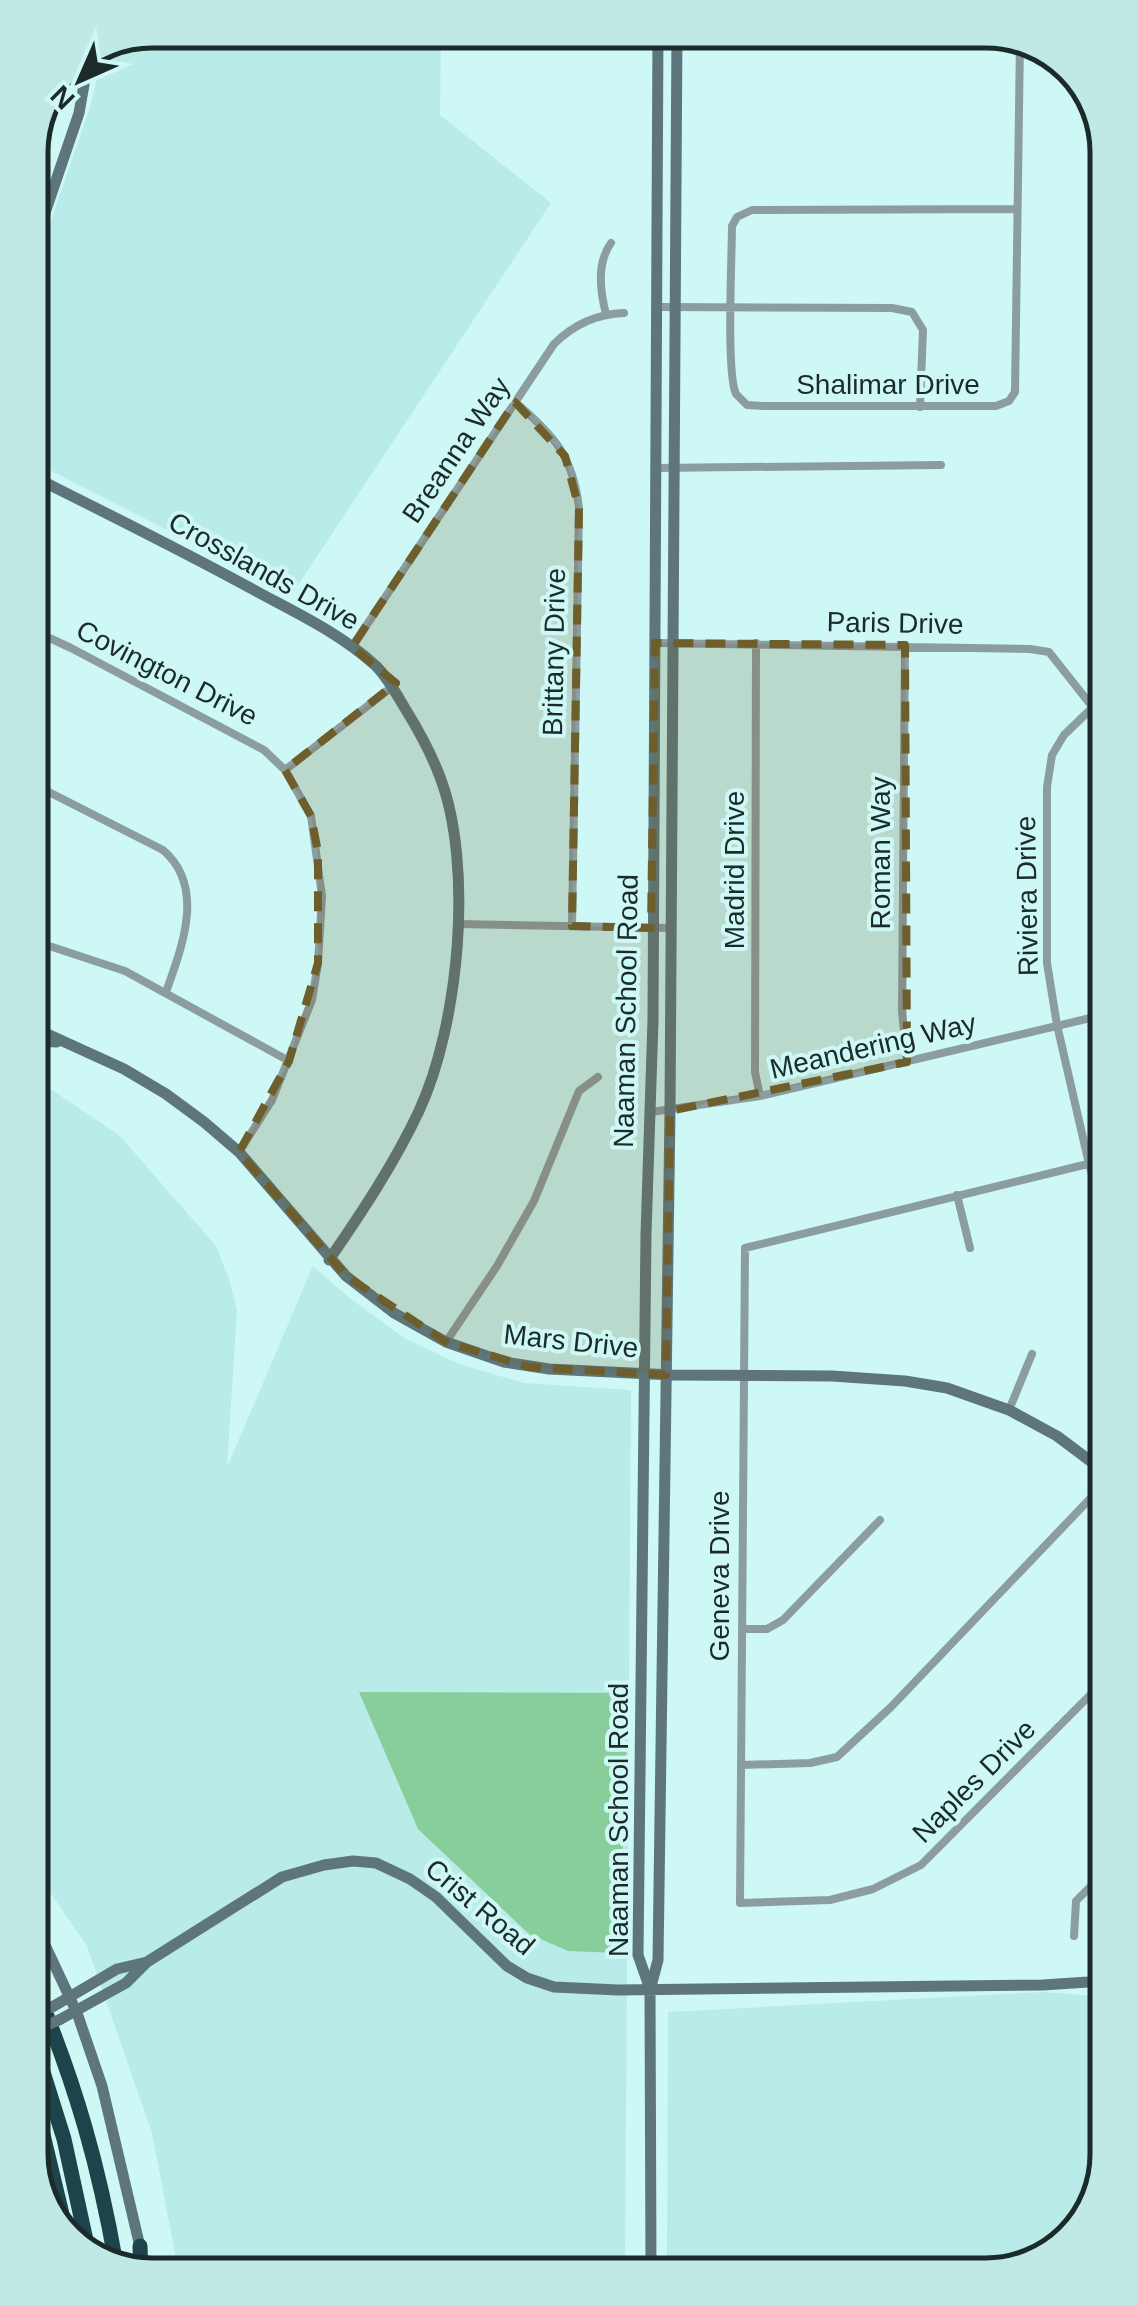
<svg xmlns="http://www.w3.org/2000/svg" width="1138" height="2305" font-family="Arial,sans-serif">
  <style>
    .built { fill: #b9ebe8 }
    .green { fill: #88ce9a }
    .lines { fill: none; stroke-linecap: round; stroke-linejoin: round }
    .street { stroke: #8c9da0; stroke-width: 8 }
    .secondary { stroke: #5e767b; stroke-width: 11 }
    .highway { stroke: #1f434a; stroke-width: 15 }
    .secondary-bridge { stroke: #5e767b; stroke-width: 11 }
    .marked { fill: #6e5e2c; fill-opacity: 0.2; stroke: #6e5e2c; stroke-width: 8; stroke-dasharray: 20 12; stroke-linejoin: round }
    .labels { text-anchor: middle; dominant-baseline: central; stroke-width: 8; stroke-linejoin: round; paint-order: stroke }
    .street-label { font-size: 28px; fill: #1b2b2a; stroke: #cef8f5 }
    .rim { fill: none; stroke: #1b2b2a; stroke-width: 5 }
  </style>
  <rect width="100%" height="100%" fill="#cef8f5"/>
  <!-- built -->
  <path class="built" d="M152,30H441L440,115L551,203L292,594L32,461L31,279L90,107L104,50Z
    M34,1078L119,1135L216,1246L230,1282L237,1311L227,1467L313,1266L352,1300L406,1339L459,1364L524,1383L631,1390L625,2270L179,2274L152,2133L87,1946L38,1875Z
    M1107,1991L1108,2154L1087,2221L1032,2266L667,2270L668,2012L1043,1992L1094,1996Z"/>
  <!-- green -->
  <path class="green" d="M359,1692L629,1693L618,1953L568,1951L529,1934L418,1829Z"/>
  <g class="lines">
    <!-- street -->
    <path class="street" d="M1015,209L752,210L737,217L732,226C732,256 726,373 736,394C737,395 746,404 747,405L763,406H996L1009,401L1015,392L1020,40
      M659,307L892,308L912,312L923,330L920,407
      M606,314C600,291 597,262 611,243
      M515,402C554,435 573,456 579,508L572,926
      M655,468L941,465
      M32,637L43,635L71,648L264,750L285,770L311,816L322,896L318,963L312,1000L272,1100L239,1152
      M655,643L1030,649L1049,652L1102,719
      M756,643L755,1072L760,1096
      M905,645L902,1011L907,1062
      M352,647L554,344C574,324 596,314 624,313
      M1092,708L1064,735L1052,755L1047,787V963L1057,1025L1089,1164L1104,1213
      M285,770L392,687
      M33,784L163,850C206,887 182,947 166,992
      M458,924L670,928
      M34,941L125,971L289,1061
      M651,1112L760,1096L1103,1015
      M1104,1160L745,1248L740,1903L830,1900L873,1889L921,1865L1106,1679
      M957,1195L970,1248
      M446,1342L497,1266L534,1201L579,1091L598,1077
      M1009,1410L1032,1354
      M742,1629H767L783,1620L880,1520
      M741,1765L810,1763L837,1757L891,1707L1105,1483
      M1074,1936L1076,1901L1107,1870"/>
    <!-- secondary -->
    <path class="secondary" d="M30,157L43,117
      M31,254L79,113L89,56
      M32,476C106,513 181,550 254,590C296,613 340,633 376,666C388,678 397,695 406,710C419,731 431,753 440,777C474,866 459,1025 419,1111C394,1164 362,1212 329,1260
      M34,1028L124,1069L166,1094L204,1122L239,1152L346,1276L394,1313L446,1342L504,1362L549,1369L672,1375L832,1376L905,1381L947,1388L1009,1410L1057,1436L1105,1472
      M34,1041L57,1042
      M38,1930L77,2013L102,2086L141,2251
      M650,1989L638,1955L646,1234L653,1020L658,30
      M54,2006L117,1969L147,1962
      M59,2020L126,1983L147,1962L282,1877L324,1865L353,1861L376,1863L410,1879L436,1897L507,1966L527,1978L554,1987L618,1990L1043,1985L1088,1982L1107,1977
      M651,2270L650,1990L658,1960L670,1111L677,30"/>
    <!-- highway -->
    <path class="highway" d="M38,1994C76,2086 99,2166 116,2264
      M38,2056L64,2139L89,2254
      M39,2118L67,2235
      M140,2246L141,2274"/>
    <!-- secondary-bridge -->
    <path class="secondary-bridge" d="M38,2012L54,2006
      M38,2029L59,2020"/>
  </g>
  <!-- marked area -->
  <path class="marked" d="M515,402L565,456L579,508L572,926L651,928L655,643L905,645L907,1062L670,1111L666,1375L529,1367L446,1342L346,1276L239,1152L289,1061L318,963V852L311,816L285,770L396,683L352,647Z"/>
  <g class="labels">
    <!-- street labels -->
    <g class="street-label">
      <text x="888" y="384">Shalimar Drive</text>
      <text transform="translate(456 450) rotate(-56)">Breanna Way</text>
      <text transform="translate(264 571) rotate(29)">Crosslands Drive</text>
      <text transform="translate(895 623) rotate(1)">Paris Drive</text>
      <text transform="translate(554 652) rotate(-89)">Brittany Drive</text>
      <text transform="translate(167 673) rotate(27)">Covington Drive</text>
      <text transform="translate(880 853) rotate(-90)">Roman Way</text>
      <text transform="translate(734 870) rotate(-90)">Madrid Drive</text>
      <text transform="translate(1027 896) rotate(-91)">Riviera Drive</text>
      <text transform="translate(626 1011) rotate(-89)">Naaman School Road</text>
      <text transform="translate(873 1046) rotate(-13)">Meandering Way</text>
      <text transform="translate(571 1341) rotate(6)">Mars Drive</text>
      <text transform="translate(719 1576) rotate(-90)">Geneva Drive</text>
      <text transform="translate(974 1781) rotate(-45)">Naples Drive</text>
      <text transform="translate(618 1820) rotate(-90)">Naaman School Road</text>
      <text transform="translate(480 1907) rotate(40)">Crist Road</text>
    </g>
  </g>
  <!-- crop -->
  <path d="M0 0H1138V2305H0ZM152 48H986A104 104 0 0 1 1090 152V2154A104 104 0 0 1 986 2258H152A104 104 0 0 1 48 2154V152A104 104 0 0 1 152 48Z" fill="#c0e8e5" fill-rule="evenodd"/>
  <path class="rim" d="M152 48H986A104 104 0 0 1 1090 152V2154A104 104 0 0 1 986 2258H152A104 104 0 0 1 48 2154V152A104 104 0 0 1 152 48Z"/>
  <!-- north arrow -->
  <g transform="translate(80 80) rotate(225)" stroke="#cef8f5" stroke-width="8" paint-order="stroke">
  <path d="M0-8L18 38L0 25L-18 38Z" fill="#1b2b2a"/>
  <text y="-15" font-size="28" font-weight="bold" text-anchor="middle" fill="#1b2b2a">N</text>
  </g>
</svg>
